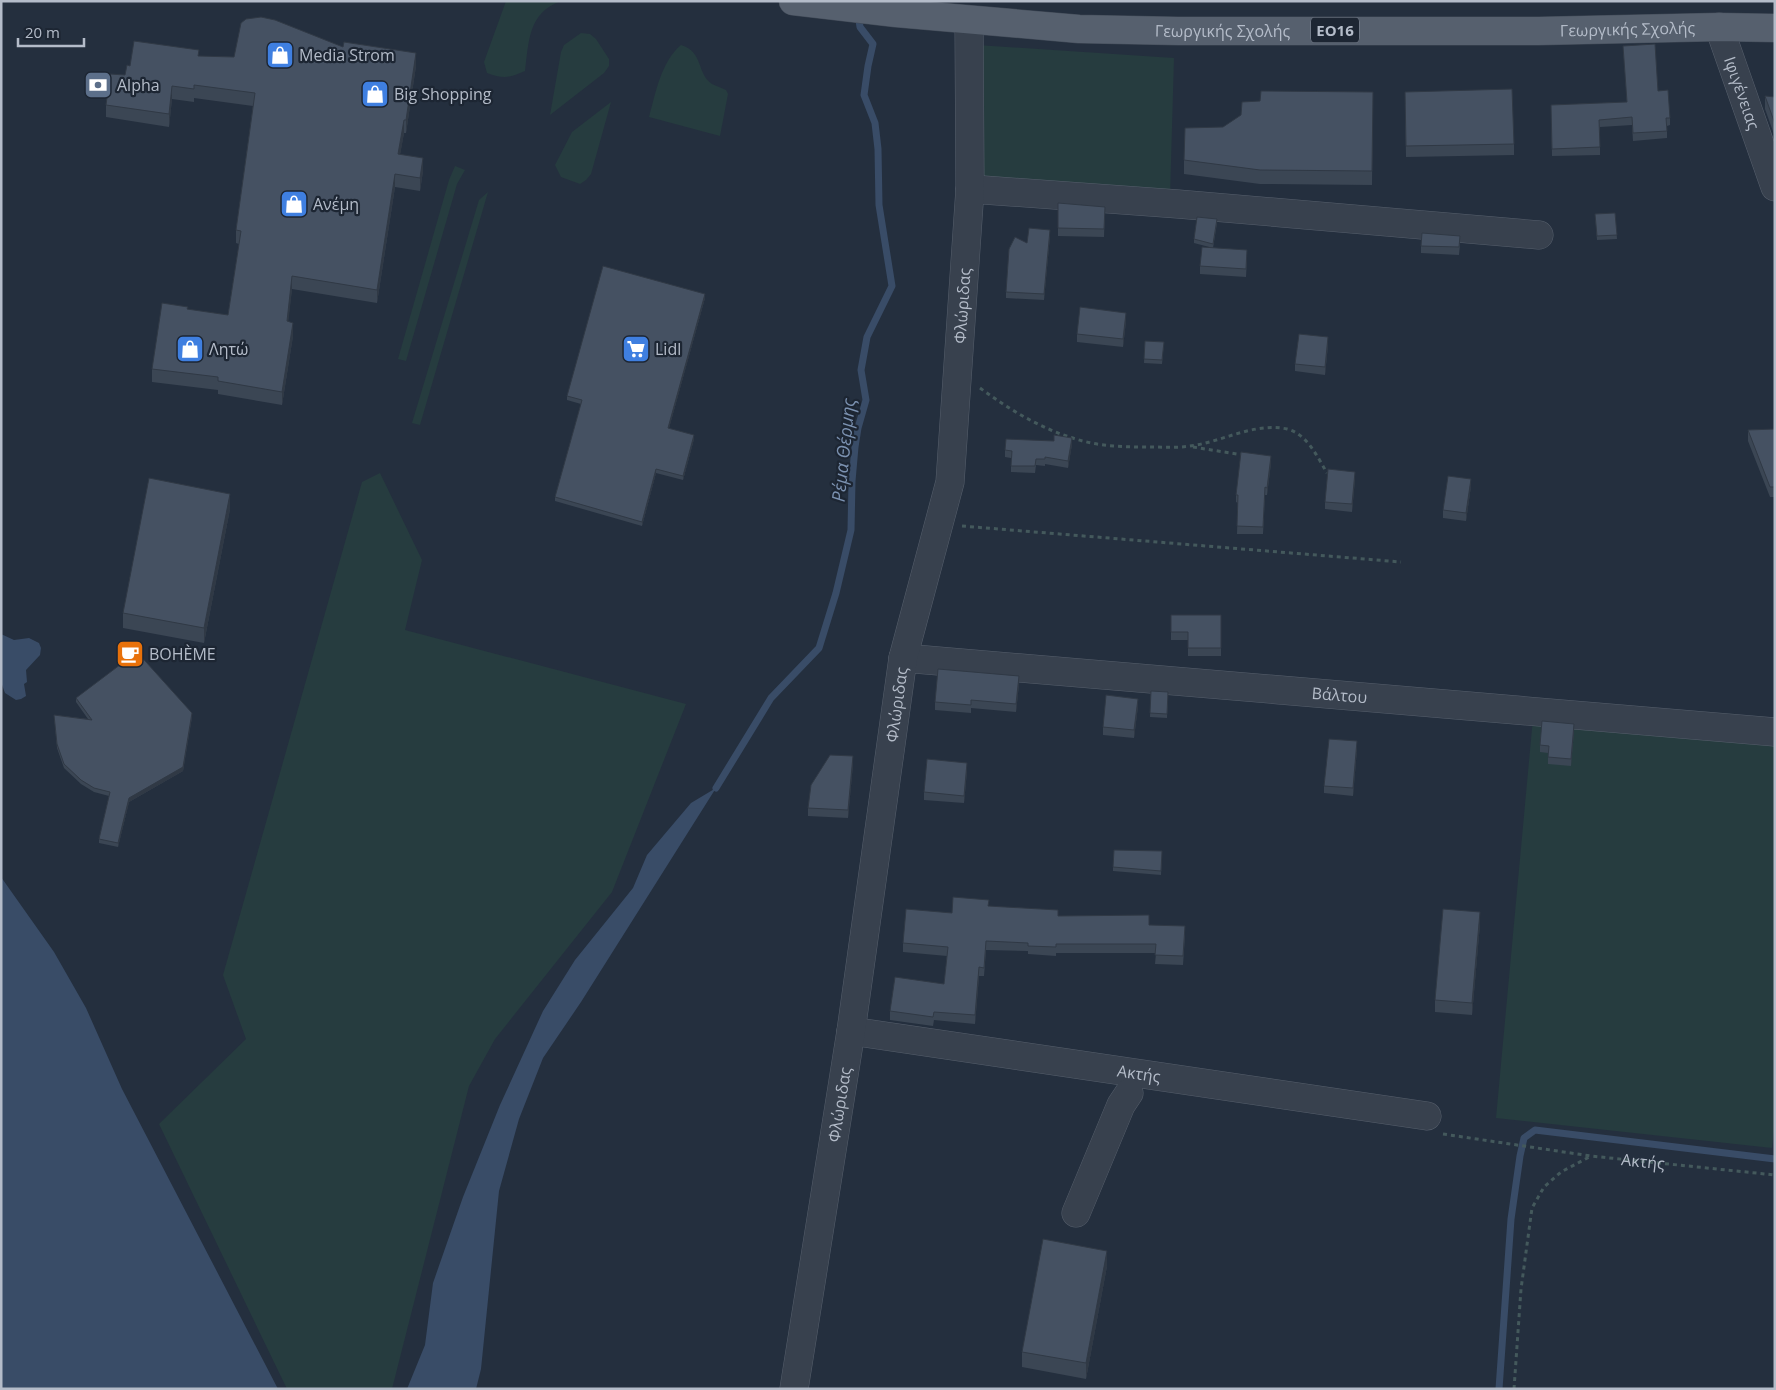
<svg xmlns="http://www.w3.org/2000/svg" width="1776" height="1390" font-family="'Open Sans',sans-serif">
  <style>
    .green { fill: #263c3f }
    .water { fill: #394c67 }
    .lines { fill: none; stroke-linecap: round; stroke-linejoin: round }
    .stream { stroke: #394c67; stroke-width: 7 }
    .minor-casing { stroke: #565f6c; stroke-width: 29 }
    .major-casing { stroke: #414a57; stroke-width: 29 }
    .path { stroke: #44595c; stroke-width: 3; stroke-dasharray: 4 4; stroke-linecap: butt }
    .minor { stroke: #38414e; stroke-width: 28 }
    .major { stroke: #56606e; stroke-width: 28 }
    .wall { fill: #3b4654 }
    .shaded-wall { fill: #303945 }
    .building { fill: #455162; stroke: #303945 }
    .labels { text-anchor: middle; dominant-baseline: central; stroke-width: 4.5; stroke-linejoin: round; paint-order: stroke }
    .shield { fill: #1d2633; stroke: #878f9c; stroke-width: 1 }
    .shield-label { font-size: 15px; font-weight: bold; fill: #b4bcc9 }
    .street-label { font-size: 16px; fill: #b4bcc9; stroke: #1d2633 }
    .poi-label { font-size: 16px; fill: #b4bcc9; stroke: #1d2633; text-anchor: start }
    .water-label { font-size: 18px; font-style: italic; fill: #7c92b1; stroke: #1d2633 }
  </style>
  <rect width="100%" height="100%" fill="#242f3e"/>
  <!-- green -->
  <path class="green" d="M506,1H561C528,13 529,41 525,71C509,78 503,79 487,73L484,62Z
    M581,33L590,34L596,39L609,59V66L604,73L550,115L561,52L564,45Z
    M681,45C704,52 696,73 712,84C716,86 722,88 726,90L728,94L720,136L649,117C656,92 661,62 681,45Z
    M977,45L1174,58L1170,197L976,184Z
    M611,102L591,174L586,180L580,184L561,177L555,165L572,132Z
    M455,166L465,170L457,184L406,361L398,359L449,180Z
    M488,192L420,425L412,423L479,200Z
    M380,473L422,560L405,630L686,704L612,892L495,1039L469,1086L392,1389H287L159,1124L246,1039L223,975L362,482Z
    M1533,718L1775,741V1124L1772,1148L1496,1118Z"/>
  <!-- water -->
  <path class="water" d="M1,634L14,640L29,638L39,643L41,648L40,655L26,670L27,682L24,684L26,696L21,699L16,700L5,693L1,682Z
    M716,788L581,1002L543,1058L519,1119L499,1191L481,1369L476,1389H407L425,1345L433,1283L463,1197L500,1105L543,1011L575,960L633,888L647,855L691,803Z
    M1,877L54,952L86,1008L122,1089L278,1389H1Z"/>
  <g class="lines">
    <!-- stream -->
    <path class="stream" d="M716,788L771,698L819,648L836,593L851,530L852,481L855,447L858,428L866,400L861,370L867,337L892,286L879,205L878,149L875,123L864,95L868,66L873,44L860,27L858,14
      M1499,1389L1511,1219L1520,1156L1524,1138L1535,1130L1775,1159"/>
    <!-- minor casing -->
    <g class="minor-casing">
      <g id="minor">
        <path id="s2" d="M1719,27L1775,187"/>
        <path d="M970,189L1178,204L1539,235"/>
        <path id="s3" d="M903,658L1775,732"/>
        <path id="s4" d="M851,1031L1427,1116"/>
        <path d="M1076,1213L1121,1105L1129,1093"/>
        <path id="s5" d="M794,1389L851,1031L903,658L950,482L970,189L969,20"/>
      </g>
    </g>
    <!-- major casing -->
    <g class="major-casing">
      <g id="major">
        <path id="s6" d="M793,1L896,13L1079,29L1178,31H1539L1719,27L1775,28"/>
      </g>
    </g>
    <!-- path -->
    <g class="path">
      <path d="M980,388C1014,413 1050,434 1091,443C1111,447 1133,447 1152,447C1165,447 1178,448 1190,446C1222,442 1254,422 1287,429C1307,434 1317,456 1327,473"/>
      <path d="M1193,447L1243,455"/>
      <path d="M962,526L1401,562"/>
      <path id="s1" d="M1443,1134L1591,1156L1775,1175"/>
      <path d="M1514,1389L1521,1289L1532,1208L1544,1187L1561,1172L1591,1156"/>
    </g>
    <!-- minor -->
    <use href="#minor" class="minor"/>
    <!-- major -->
    <use href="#major" class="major"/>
  </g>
  <!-- wall -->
  <path class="wall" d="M1623,46L1658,91L1670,118V125L1667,126V138L1633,141L1632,125L1600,127V155L1552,156L1551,105L1627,102Z
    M343,47L416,66L406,133H404L400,154L423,171L420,191L395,187L377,303L292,289L288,321L293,336L282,405L218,394V390L152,382V369L188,310L228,315L239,244L236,243V230L253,106L194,98V102L172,99L169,127L106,117V105L125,75L130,66L199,56L234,57Z
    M1373,92L1372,185L1260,184L1184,174V160Z
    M1765,96L1775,97V137L1765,109Z
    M1405,104L1514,144V155L1406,157Z
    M1058,203L1105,207L1104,237L1058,236Z
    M1615,213L1617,239L1597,240L1595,214Z
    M1217,223L1213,248L1194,243V239Z
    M1050,236L1044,300L1006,298V292Z
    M1460,244L1459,255L1421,253V246Z
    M1247,258L1246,277L1200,274V266Z
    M705,298L669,428L694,439L683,480L656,473L642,526L555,501V497L581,404L567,400V396Z
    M1126,321L1123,347L1077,342V334Z
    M1145,341L1164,342L1162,364L1144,363Z
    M1328,345L1325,375L1295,371V364Z
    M1775,429V497H1770L1748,441V430Z
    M1072,444L1068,468L1045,464V466L1036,465L1035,473L1011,472V458L1005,457V450Z
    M1271,463L1267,495H1265L1263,534H1237L1238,503L1236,502V495Z
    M1355,479L1352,512L1325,509V502Z
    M1471,486L1466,521L1443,518V510Z
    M230,509L204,643L123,628V613Z
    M1171,615H1221V656H1188V640H1171Z
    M1019,684L1016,712L971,708V713L935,710V702Z
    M1151,691L1168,692L1167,718L1150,717Z
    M76,698L192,717L183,771L129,802L118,847L99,843V839L109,796L94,792L81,784L64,768L57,748L54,715L88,719L76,702Z
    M1138,706L1134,738L1103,735V727Z
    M1574,731L1571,766L1548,764V753L1540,752V745Z
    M1357,749L1353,796L1324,793V786Z
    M853,764L848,818L808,816V808Z
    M967,771L964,803L924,800V792Z
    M1162,851L1161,875L1113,871V867Z
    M989,906L1058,916L1149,925L1185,935L1183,965L1155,964L1156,953H1056V956L1028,954V951L986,950L984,976H979L975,1024L934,1020L933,1026L890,1020V1011L944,984L947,956L903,952V943Z
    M1480,924L1472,1015L1435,1012V1000Z
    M1107,1266L1086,1379L1022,1367V1352Z"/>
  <!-- shaded-wall -->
  <path class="shaded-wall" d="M416,53V66L406,133V120Z
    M172,86V99L169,127V114Z
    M404,120V133L398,167V154Z
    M423,158V171L420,191V178Z
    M395,174V187L377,303V290Z
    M1050,230V236L1044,300V294Z
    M292,276V289L287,334V321Z
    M705,294V298L668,432V428Z
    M1126,313V321L1123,347V339Z
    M293,323V336L282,405V392Z
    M1328,337V345L1325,375V367Z
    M694,435V439L683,480V476Z
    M1072,438V444L1068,468V461Z
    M1271,456V463L1267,495V488Z
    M656,469V473L642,526V522Z
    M1355,472V479L1352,512V504Z
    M1471,479V486L1466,521V513Z
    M230,494V509L204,643V628Z
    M1019,676V684L1016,712V704Z
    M1138,699V706L1134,738V730Z
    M192,713V717L183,771L129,802L118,847V843L129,798Z
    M1574,724V731L1571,766V759Z
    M1357,741V749L1353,796V788Z
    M853,756V764L848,818V810Z
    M967,763V771L964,803V796Z
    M1480,912V924L1472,1015V1003Z
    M979,967V976L975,1024V1015Z
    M1107,1251V1266L1086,1379V1363Z"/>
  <!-- building -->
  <path class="building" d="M261,17L275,20L343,47L344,42L416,53L406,120H404L398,154L423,158L420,178L395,174L377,290L292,276L287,321L293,323L282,392L218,381V377L152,369L162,303L188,307L187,309L228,315L241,231L236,230L255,93L194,85V89L172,86L169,114L106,105L110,74L125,75L127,65L130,66L134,41L199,50L198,56L234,57L241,23L246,19Z
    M1655,44L1658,91L1668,90L1670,118H1666L1667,131L1633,133L1632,117L1599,120L1600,147L1552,149L1551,105L1627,102L1623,46Z
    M1512,89L1514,144L1406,146L1405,92Z
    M1261,91L1373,92L1372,171L1260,170L1184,160L1185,128L1223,127L1241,115L1242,102L1260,101Z
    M1765,96L1775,97V124Z
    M1058,203L1105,207L1104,229L1058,228Z
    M1615,213L1617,235L1597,236L1595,214Z
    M1197,217L1217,219L1213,244L1194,239Z
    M1029,228L1050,230L1044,294L1006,292L1009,249L1015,237L1027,243Z
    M1422,233L1460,236L1459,247L1421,246Z
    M1202,247L1247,250L1246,269L1200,266Z
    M603,266L705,294L668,428L694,435L683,476L656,469L642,522L555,497L582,400L567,396Z
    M1080,307L1126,313L1123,339L1077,334Z
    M1299,334L1328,337L1325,367L1295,364Z
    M1145,341L1164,342L1162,360L1144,359Z
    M1775,429V487H1770L1748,430Z
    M1054,435L1072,438L1068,461L1045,457V459H1036L1035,466H1011L1012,451L1005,450L1006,439L1054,441Z
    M1241,452L1271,456L1267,488L1265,487L1263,527L1237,526L1238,495H1236Z
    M1328,469L1355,472L1352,504L1325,502Z
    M1448,476L1471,479L1466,513L1443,510Z
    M149,478L230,494L204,628L123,613Z
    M1171,615H1221V648H1188V632H1171Z
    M137,652L192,713L183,767L129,798L118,843L99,839L110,792L94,788L81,780L64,764L57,744L54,715L92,720L76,698Z
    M938,669L1019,676L1016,704L971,700V705L935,702Z
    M1151,691L1168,692L1167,714L1150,713Z
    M1106,695L1138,699L1134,730L1103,727Z
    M1542,721L1574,724L1571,759L1548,757L1549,746L1540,745Z
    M1329,739L1357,741L1353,788L1324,786Z
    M830,755L853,756L848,810L808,808L811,785Z
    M927,759L967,763L964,796L924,792Z
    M1114,850L1162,851L1161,871L1113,867Z
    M953,897L989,900L988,906L1058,910V916L1149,915V925L1185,926L1183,956L1155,955L1156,944H1056V947L1028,946V943L986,941L984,968L979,967L975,1015L934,1012L933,1017L890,1011L895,977L944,984L948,947L903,943L906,909L952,913Z
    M1443,909L1480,912L1472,1003L1435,1000Z
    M1043,1239L1107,1251L1086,1363L1022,1352Z"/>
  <!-- icons -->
  <defs>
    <g id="shop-square" transform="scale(1.4375)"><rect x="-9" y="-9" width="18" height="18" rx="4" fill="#3f7fe0" stroke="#1d2633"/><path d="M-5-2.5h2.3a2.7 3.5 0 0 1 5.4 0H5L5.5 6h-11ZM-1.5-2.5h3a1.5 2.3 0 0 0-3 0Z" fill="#fff"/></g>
    <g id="bank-square" transform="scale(1.4375)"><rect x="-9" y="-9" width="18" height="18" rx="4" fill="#5c6f8a" stroke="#1d2633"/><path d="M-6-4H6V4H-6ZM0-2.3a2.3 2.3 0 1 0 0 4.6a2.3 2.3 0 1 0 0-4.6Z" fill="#fff"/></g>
    <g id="supermarket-square" transform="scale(1.4375)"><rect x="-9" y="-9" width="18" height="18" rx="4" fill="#3f7fe0" stroke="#1d2633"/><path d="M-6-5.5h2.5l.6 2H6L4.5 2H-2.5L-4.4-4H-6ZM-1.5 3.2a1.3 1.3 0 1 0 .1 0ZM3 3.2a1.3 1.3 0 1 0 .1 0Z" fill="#fff"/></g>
    <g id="cafe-square" transform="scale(1.4375)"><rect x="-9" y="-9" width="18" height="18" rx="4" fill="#e8710a" stroke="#1d2633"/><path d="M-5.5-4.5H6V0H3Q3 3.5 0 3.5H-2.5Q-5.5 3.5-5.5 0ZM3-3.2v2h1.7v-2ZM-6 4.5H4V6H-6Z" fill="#fff"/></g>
  </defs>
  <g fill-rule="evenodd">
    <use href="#shop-square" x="280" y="55"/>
    <use href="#bank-square" x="98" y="85"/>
    <use href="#shop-square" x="375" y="94"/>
    <use href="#shop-square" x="294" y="204"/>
    <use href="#shop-square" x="190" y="349"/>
    <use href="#supermarket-square" x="636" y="349"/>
    <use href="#cafe-square" x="130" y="654"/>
  </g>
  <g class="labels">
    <!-- shield labels -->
    <rect class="shield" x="1311" y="17.5" width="48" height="25" rx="4"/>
    <g class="shield-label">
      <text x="1335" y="30">ΕΟ16</text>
    </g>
    <!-- street labels -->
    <g class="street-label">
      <text stroke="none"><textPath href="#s6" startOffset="836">Γεωργικής Σχολής</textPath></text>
      <text stroke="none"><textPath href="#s6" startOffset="431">Γεωργικής Σχολής</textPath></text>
      <text stroke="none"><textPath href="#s2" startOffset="70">Ιφιγένειας</textPath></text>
      <text stroke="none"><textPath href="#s5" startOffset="1098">Φλώριδας</textPath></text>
      <text stroke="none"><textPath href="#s3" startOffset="438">Βάλτου</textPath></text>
      <text stroke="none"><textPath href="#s5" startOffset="692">Φλώριδας</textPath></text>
      <text stroke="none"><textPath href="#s4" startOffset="291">Ακτής</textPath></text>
      <text stroke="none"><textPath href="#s5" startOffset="288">Φλώριδας</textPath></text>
      <text stroke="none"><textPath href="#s1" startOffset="202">Ακτής</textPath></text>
    </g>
    <!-- poi labels -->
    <g class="poi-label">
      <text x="299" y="55">Media Strom</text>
      <text x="117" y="85">Alpha</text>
      <text x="394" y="94">Big Shopping</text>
      <text x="313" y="204">Ανέμη</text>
      <text x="209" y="349">Λητώ</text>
      <text x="655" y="349">Lidl</text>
      <text x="149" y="654">BOHÈME</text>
    </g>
    <!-- water labels -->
    <g class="water-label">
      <text transform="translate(843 450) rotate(-84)">Ρέμα Θέρμης</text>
    </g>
  </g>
  <!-- border -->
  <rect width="1776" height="1390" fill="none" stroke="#b4bcc9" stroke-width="5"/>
  <!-- scale -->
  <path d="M18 38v8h66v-8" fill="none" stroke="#b4bcc9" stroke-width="2.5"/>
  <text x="25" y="38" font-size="15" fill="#b4bcc9" stroke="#1d2633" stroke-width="4" paint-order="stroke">20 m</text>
</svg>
